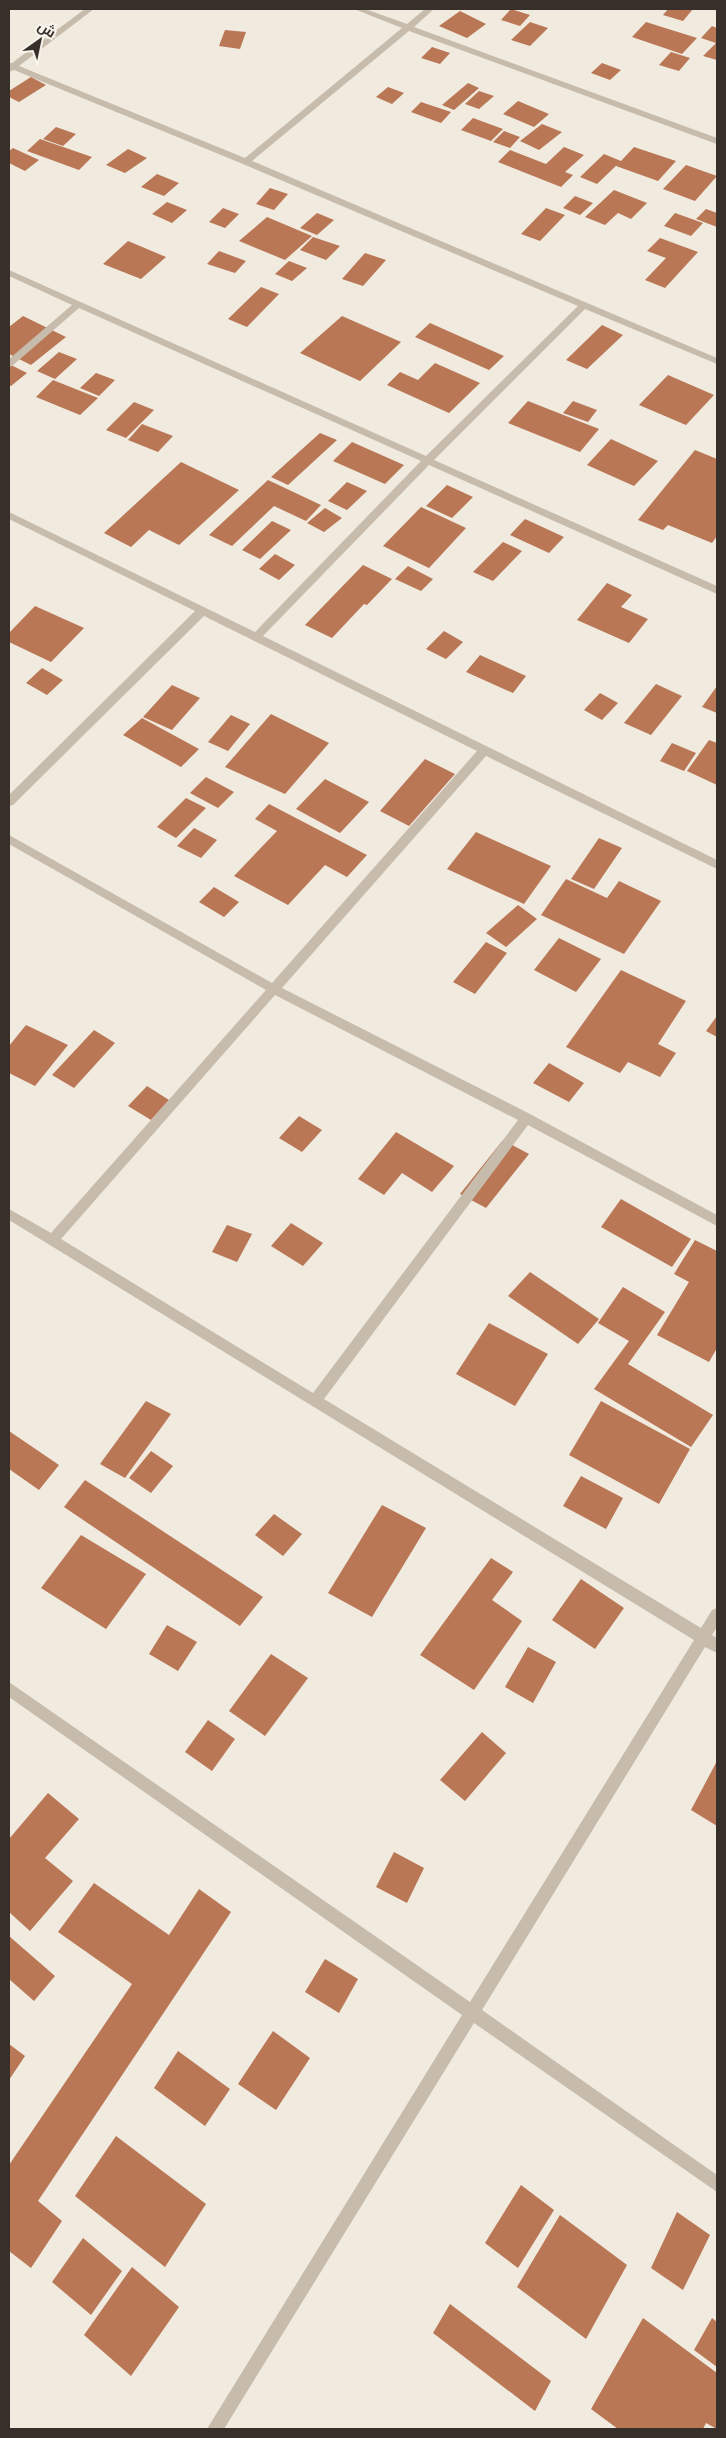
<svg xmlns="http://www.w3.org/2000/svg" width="726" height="2438" font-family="Helvetica,Cairo,sans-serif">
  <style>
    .building { fill: #b97755 }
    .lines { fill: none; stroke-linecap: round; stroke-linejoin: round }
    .street { fill: #c7bbac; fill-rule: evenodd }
  </style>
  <rect width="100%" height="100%" fill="#f0eadf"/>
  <!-- building -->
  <path class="building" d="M511,9L530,15L520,26L501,20Z
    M668,9H693L683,21L663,15Z
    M460,11L486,24L467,38L439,26Z
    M530,22L548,28L530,46L511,40Z
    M646,22L697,38L682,54L632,37Z
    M712,26L717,28V60L703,56L716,43L701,38Z
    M225,30L246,32L240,49L219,46Z
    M432,47L450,53L440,64L421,58Z
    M671,52L690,58L679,71L659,65Z
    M602,63L621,70L610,80L591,73Z
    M31,77L46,85L19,102L9,97V91Z
    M468,83L479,88L454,110L442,105Z
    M388,87L404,93L392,104L376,97Z
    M479,91L494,96L479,109L465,104Z
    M518,101L549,114L534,127L503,114Z
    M421,102L451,112L441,123L411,112Z
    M473,118L503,129L491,141L461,130Z
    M542,124L562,132L539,150L520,141Z
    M56,127L76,134L63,146L43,139Z
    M504,131L520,137L510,148L493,142Z
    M40,139L92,157L79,170L27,151Z
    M564,147L584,155L565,172L573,175L561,187L498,162L510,150L546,164Z
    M634,147L676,161L658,181L616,166L619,163L597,184L580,177L604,154L621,161Z
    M13,148L39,160L25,171L9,163V151Z
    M128,149L147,158L125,173L106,165Z
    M686,165L717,176L695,201L663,189Z
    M157,174L179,183L164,196L141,187Z
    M270,188L288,194L274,210L256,204Z
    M614,190L647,203L631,219L618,213L605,225L585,217Z
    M575,196L593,203L580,215L563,208Z
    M167,202L187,210L172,223L152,214Z
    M223,208L239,214L225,228L209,222Z
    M546,208L565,215L540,241L521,234Z
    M706,209L717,213V227L696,219Z
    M317,213L334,220L317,235L300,228Z
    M675,213L703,223L691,236L664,226Z
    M267,217L312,236L285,260L239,241Z
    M313,237L340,246L326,260L300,250Z
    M660,238L698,252L665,288L645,280L666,258L647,251Z
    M128,241L166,257L141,279L103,264Z
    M219,251L246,261L235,273L207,264Z
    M365,253L386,260L363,286L342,279Z
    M289,261L307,268L292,281L275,274Z
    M261,287L279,294L247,327L228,319Z
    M23,316L66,337L31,365L9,354V327Z
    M342,316L401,342L360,381L300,353Z
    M430,323L504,356L489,370L415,337Z
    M602,325L623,335L587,369L566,360Z
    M59,352L77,359L55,379L37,371Z
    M435,363L480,383L449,413L387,385L400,372L418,380Z
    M9,364L27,373L11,386L9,385Z
    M96,373L115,380L99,396L80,388Z
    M668,375L714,395L686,425L639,405Z
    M53,380L98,398L80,415L36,397Z
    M528,401L599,429L580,452L508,423Z
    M573,401L597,410L588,422L563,413Z
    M134,402L154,410L126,438L106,430Z
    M142,424L173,436L158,452L128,440Z
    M320,433L337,440L288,485L271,477Z
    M611,439L658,461L634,486L587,465Z
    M352,442L404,465L385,484L333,461Z
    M695,450L717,459V536L712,543L668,525L663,530L638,520Z
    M181,462L239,490L179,545L149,530L131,547L104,533Z
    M268,480L321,505L306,521L274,506L232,546L209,535Z
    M347,482L367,491L347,510L328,501Z
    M447,485L473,497L452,518L426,506Z
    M421,507L466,528L429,568L383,546Z
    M325,508L342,518L324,532L307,523Z
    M525,519L564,537L549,553L510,535Z
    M272,521L291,530L260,559L242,550Z
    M503,542L522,551L493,581L473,572Z
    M275,554L295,565L279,580L259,569Z
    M363,565L392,579L367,605L364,604L332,638L305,625Z
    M408,566L433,579L421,591L395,579Z
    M607,583L632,595L621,607L648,619L629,643L577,620Z
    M35,606L84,628L51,662L9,642V633Z
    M444,631L463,642L446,659L426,649Z
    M480,655L526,676L513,693L466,672Z
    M42,668L63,680L47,695L26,683Z
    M656,684L682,696L651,735L624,723Z
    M172,685L200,698L172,730L143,717Z
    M717,686V713L702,707Z
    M600,693L618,703L602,720L584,710Z
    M271,714L329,743L285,794L225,767Z
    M231,715L250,724L228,751L208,742Z
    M142,718L199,749L181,767L123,735Z
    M709,740L717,743V785L687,771Z
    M672,743L696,753L684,771L660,761Z
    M425,759L455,774L409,826L380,811Z
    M206,777L234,792L218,808L190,793Z
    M325,779L369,802L340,833L296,809Z
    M186,798L206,808L176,838L157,827Z
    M269,804L367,855L347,877L325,865L288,905L234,876L277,831L255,819Z
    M194,828L217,840L201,858L177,846Z
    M476,832L551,866L524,904L447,869Z
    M599,838L622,848L594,889L571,879Z
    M566,879L607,898L619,881L661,901L624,954L541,915Z
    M214,887L239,902L224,917L199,902Z
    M518,905L537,919L506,947L486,933Z
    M559,938L601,959L576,992L534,970Z
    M486,942L507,953L475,994L453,982Z
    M621,970L686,1001L658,1044L676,1053L660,1077L628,1062L620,1073L566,1047Z
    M717,1016V1037L706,1031Z
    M26,1025L68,1045L35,1086L9,1073V1046Z
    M94,1030L115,1043L74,1088L52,1075Z
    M549,1063L584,1083L569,1102L533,1083Z
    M147,1086L169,1100L151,1120L128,1106Z
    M299,1116L322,1130L302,1152L279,1138Z
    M396,1132L454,1166L432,1192L402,1173L384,1195L358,1179Z
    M503,1140L529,1154L486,1208L460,1194Z
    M621,1199L691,1239L672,1267L601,1227Z
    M291,1223L323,1243L303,1266L271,1246Z
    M227,1225L252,1234L237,1262L212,1252Z
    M695,1240L717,1251V1348L709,1362L657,1335L689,1282L674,1274Z
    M530,1272L599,1319L578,1344L508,1296Z
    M623,1287L665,1312L628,1364L713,1415L691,1447L594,1389L629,1341L598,1323Z
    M489,1323L548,1354L515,1406L456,1374Z
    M146,1401L171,1414L125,1478L100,1464Z
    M601,1401L690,1449L659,1504L569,1455Z
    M9,1431L59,1465L39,1490L9,1469Z
    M151,1451L173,1466L151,1493L129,1478Z
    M581,1476L623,1498L606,1529L563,1506Z
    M85,1480L263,1597L240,1626L64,1507Z
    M382,1505L426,1528L372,1617L328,1593Z
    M274,1514L302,1534L283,1556L255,1535Z
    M81,1535L146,1574L106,1629L41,1588Z
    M491,1558L513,1572L492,1600L522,1621L474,1690L420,1655Z
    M581,1579L624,1608L595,1649L552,1620Z
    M167,1625L197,1642L178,1671L149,1654Z
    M528,1647L556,1662L533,1703L505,1687Z
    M271,1654L308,1678L265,1736L229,1711Z
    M208,1720L235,1739L212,1771L185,1752Z
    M482,1732L506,1753L465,1801L440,1780Z
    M717,1761V1826L691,1810Z
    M48,1793L79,1819L45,1858L73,1881L30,1931L9,1912V1839Z
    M394,1852L424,1868L407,1903L376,1887Z
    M94,1883L169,1935L199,1889L231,1912L38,2201L62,2221L31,2268L9,2251V2165L132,1984L58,1932Z
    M9,1936L55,1976L34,2001L9,1979Z
    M325,1959L358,1979L339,2013L305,1992Z
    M273,2031L310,2058L276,2110L238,2084Z
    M9,2044L25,2056L9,2080Z
    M178,2051L230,2089L205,2126L154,2088Z
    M116,2136L206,2204L165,2267L75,2196Z
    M521,2185L554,2210L518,2268L485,2243Z
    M677,2212L710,2235L683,2290L651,2268Z
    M560,2215L627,2265L586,2339L517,2287Z
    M83,2238L122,2271L91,2315L52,2282Z
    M132,2267L179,2307L131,2376L84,2335Z
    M450,2304L551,2381L535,2411L433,2333Z
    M643,2318L717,2373V2429L706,2423L703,2429H618L591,2409Z
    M712,2318L717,2322V2367L694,2350Z"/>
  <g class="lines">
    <!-- street -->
    <path class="street" d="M85,9H94L19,66L245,158L402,28L354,9H365L407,24L425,9H434L414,27L717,138V144L714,143L409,31L252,161L717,358V364L585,309L434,460L717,586V594L429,465L263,636L717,860V869L486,756L282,988L530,1114L717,1215V1226L528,1125L324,1399L701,1628L712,1610L717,1608V1627L712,1635L717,1638V1653L705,1647L482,2010L717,2175V2192L474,2023L224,2429H207L462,2015L9,1697V1682L470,2002L694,1640L9,1220V1209L51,1233L266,990L9,844V835L272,983L477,751L204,616L13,805L9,806V795L195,611L9,519V512L255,632L421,461L79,308L12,366L9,367V359L72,305L9,276V270L426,456L578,306L243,164L14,70L9,72V63H12ZM275,995L518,1120L313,1393L61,1239Z"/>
  </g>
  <!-- border -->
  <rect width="726" height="2438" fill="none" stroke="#362f2a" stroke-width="20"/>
  <!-- north arrow -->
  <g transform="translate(40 40) rotate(33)" stroke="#f8f3eb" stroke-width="4" paint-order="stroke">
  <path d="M0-4L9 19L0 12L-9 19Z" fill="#362f2a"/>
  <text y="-8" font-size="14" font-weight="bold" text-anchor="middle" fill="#362f2a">ش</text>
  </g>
</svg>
